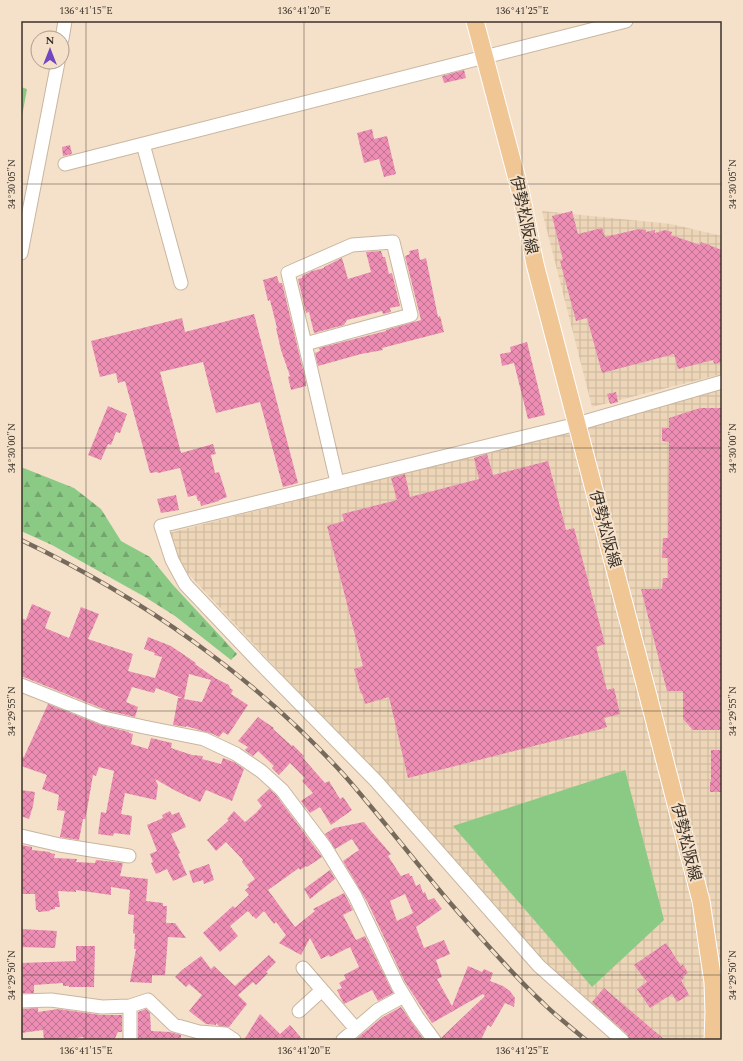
<svg xmlns="http://www.w3.org/2000/svg" width="743" height="1061" font-family="Spectral,'Noto Sans JP',serif">
  <style>
    .industrial { fill: url(#industrial-grid) }
    .grass { fill: #8bca85 }
    .forest { fill: url(#forest-firs) }
    .building { fill: url(#building-cross-hatch); fill-rule: evenodd }
    .lines { fill: none; stroke-linecap: round; stroke-linejoin: round }
    .minor-casing { stroke: #c9b69f; stroke-width: 15 }
    .major-casing { stroke: #fff; stroke-width: 19 }
    .minor { stroke: #fff; stroke-width: 13 }
    .major { stroke: #efc694; stroke-width: 17 }
    .rail-casing { stroke: #766a5c; stroke-width: 4.5 }
    .rail { stroke: #f5e1ca; stroke-width: 3; stroke-dasharray: 9; stroke-linecap: butt }
    .ticks { fill: none; stroke: #3a3229; stroke-width: 1; stroke-opacity: 0.45 }
    .labels { text-anchor: middle; dominant-baseline: central; stroke-width: 4; stroke-linejoin: round; paint-order: stroke }
    .street-label { font-size: 16px; fill: #3a3229; stroke: #f5e1ca }
    .neatline { fill: none; stroke: #3a3229; stroke-width: 1.5 }
    .ticks-label { font-size: 10px; text-anchor: middle; fill: #3a3229 }
  </style>
  <defs>
    <pattern id="industrial-grid" width="8" height="8" patternUnits="userSpaceOnUse"><rect width="8" height="8" fill="#edd5b8"/><path d="M0 4h8M4 0v8" fill="none" stroke="#ccb79e"/></pattern>
    <pattern id="forest-firs" width="22" height="20" patternUnits="userSpaceOnUse"><rect width="22" height="20" fill="#8bca85"/><path d="M5 1l3.5 6h-7zM16 11l3.5 6h-7z" fill="#73a56d"/></pattern>
    <pattern id="building-cross-hatch" width="8" height="8" patternUnits="userSpaceOnUse"><rect width="8" height="8" fill="#ed8db4"/><path d="M0 0l8 8M0 8l8-8" fill="none" stroke="#c17492"/></pattern>
  </defs>
  <rect width="100%" height="100%" fill="#f5e1ca"/>
  <!-- industrial -->
  <path class="industrial" d="M542,211L671,224L722,236V374L592,407Z
    M722,388V1040H630L549,968L375,771L287,680L182,567L165,534L603,421Z"/>
  <!-- grass -->
  <path class="grass" d="M21,87L27,89L21,122Z
    M625,770L664,920L592,987L453,826Z"/>
  <!-- forest -->
  <path class="forest" d="M21,467L74,488L101,509L121,541L150,557L173,585L237,654L231,660L175,616L145,597L52,545L21,531Z"/>
  <!-- building -->
  <path class="building" d="M464,70L466,78L444,83L442,76Z
    M372,129L374,139L387,136L396,174L384,177L379,159L364,163L357,133Z
    M70,145L72,154L63,156L62,147Z
    M572,211L578,234L602,228L605,237L639,229L646,230V232L655,230V233L665,230L672,232L671,235L700,245L701,242L722,250V362L714,364L713,360L678,369L674,354L602,373L587,318L576,321L560,261L563,260L552,216Z
    M418,249L420,260L426,258L438,317L440,316L444,332L382,348L383,350L361,354L318,366L315,353L320,351L319,348L386,331V330L421,320L405,256L410,254L409,251Z
    M381,251L383,257H385L389,274L392,273L400,306L390,308L391,312L383,314L382,311L347,320L344,325L314,333L309,312L306,313L298,279L302,278V276L312,271L324,268V267L342,258L348,279L371,272L366,252Z
    M277,276L279,283H282L306,382V386L291,390L288,377L290,376L281,350L276,328H277L270,300L268,301L263,280Z
    M254,314L298,483L283,487L260,402L216,413L203,362L160,372L181,453L213,444L216,454L211,455L215,473L219,472L227,497L219,500V501L201,506L200,501H198L196,495L188,497L180,468L158,473L157,472L150,473L125,381L118,383L116,373L100,377L91,341L182,318L185,332Z
    M527,342L545,415L528,419L514,363L502,366L500,354L511,352L510,347Z
    M616,392L618,402L610,404L607,394Z
    M108,406L127,414L120,433L116,432L111,445L108,444L101,460L88,455Z
    M700,408H722V730H693L683,719V691H667L641,589H662L663,578H668V558H662L663,538H668L669,442L662,441V428H669V418Z
    M487,454L493,475L548,461L566,530L574,528L605,644L596,647L607,690L614,688L620,714L604,718L607,727L601,729L408,778L389,697L365,704L362,693L361,694L354,669L363,666L327,526L344,521L342,514L397,500L391,478L405,474L410,497L479,479L474,458Z
    M176,495L179,510L161,513L157,499Z
    M32,604L51,612L45,628L69,638L81,607L99,614L88,639L133,654L128,671L155,678L162,657L154,655L155,653L144,649L148,637L171,646L196,663L195,664L215,678L229,685L230,688L233,690L231,694L248,705L228,735L223,732L219,737L213,734L186,726V727L173,725L178,698H182L156,688L154,693L132,687L126,702L138,707L135,717L106,710L21,676V618L26,620ZM189,674L211,680L202,702L184,699Z
    M48,704L101,725L129,732V733L133,734L131,744L148,749L151,738L172,743L171,748L192,755L203,756L202,759L221,764L223,758L234,762L244,769L232,801L206,790L200,802L176,791L155,779L158,785L156,800L125,793L121,814L132,816L130,835L114,833L113,836L98,834L101,812L106,813L114,771L99,767L96,776L93,775L87,810L85,819H83L79,840L60,837L65,811L57,810L59,795L42,789L47,775L21,766V756L24,757Z
    M258,717L274,728L273,729L292,746L293,745L304,756L303,758L325,783L329,781L340,799L343,797L352,810L331,825L320,807L310,813L301,801L313,793L302,781L305,778L290,763L279,775L272,768L274,766L258,751L253,756L245,750L248,747L238,741Z
    M711,750H722V792H710V782H711Z
    M269,789L276,795L322,857L307,867L306,866L300,870L299,868L268,890L295,927L315,911L313,909L344,893L353,910L343,915L356,940L365,936L393,993L378,1001L372,990L344,1004L337,990L342,988L339,983L346,979L344,975L359,967L350,947L330,957L329,955L321,959L310,938L301,955L279,943L286,935L276,922L274,924L264,911L256,919L253,916V917L248,911L230,926L238,936L220,952L203,933L233,906L235,908L249,895L245,890L249,887L247,885L255,879L242,862L243,860L226,842L216,851L207,840L229,820L227,819L234,811L245,822L256,813L262,806L257,800Z
    M21,790L35,792L33,806L29,819L21,816Z
    M170,811L172,815L179,812L186,827L171,834L180,853L178,854L187,875L173,881L167,869L156,874L151,863L153,862L150,854L157,851L147,825L163,818L162,815Z
    M364,822L371,831L391,854L388,856L401,876L409,873L410,876H412L416,886L420,884L423,893L425,892L428,900L434,898L442,909L416,927L424,948L444,940L450,954L436,960L442,977L437,979L452,1006L468,966L482,972L484,969L493,973L490,981L503,986L510,991L515,998L514,1007L505,1003L491,1027L488,1025L481,1040H442L441,1038L485,996L483,994L432,1023L405,982L368,903L343,861L359,850L352,839L335,849L325,834L334,828ZM405,894L413,913L397,921L390,901Z
    M21,845L32,847V850L50,852V853L55,854L54,858L77,859L76,862L95,863L96,860L123,863L120,876L148,879L146,901L163,903V906H167L166,923H175L186,938L168,937L165,975H152V983L130,982L136,949H134L135,934L133,933L134,915L128,914L130,890L111,887V895L76,890V892L58,891L60,907H55V909L49,910L50,911L38,912V910H36L35,894H21Z
    M209,864L214,880L204,884L203,880L193,883L189,871Z
    M330,870L335,879L310,899L304,889Z
    M21,929L57,931L55,948L21,947Z
    M666,943L681,966L683,964L688,973L683,976L684,978L681,980L689,995L677,1002L672,994L650,1008L637,989L647,982L634,965Z
    M76,946H95L94,987H69V986H63V983L34,985V993H21V963L76,961Z
    M269,955L276,962L266,972L268,973L256,985L253,982L238,995L247,1004L229,1027L219,1026L216,1023V1025L206,1024L189,1011L202,995L189,984L186,987L175,977L182,970L201,956L211,969L214,966L235,986Z
    M604,988L665,1040H630L627,1034L592,1002Z
    M401,1007L424,1040H355L383,1017Z
    M38,1008V1012L58,1009L101,1015H122V1032H118L114,1040H84L83,1037L65,1040H44L43,1030L21,1033V1009Z
    M146,1009L150,1013L151,1031L170,1032L181,1035V1040H138V1012Z
    M260,1014L280,1034L290,1025L303,1040H244Z"/>
  <g class="lines">
    <!-- minor casing -->
    <g class="minor-casing">
      <path id="minor" d="M62,39L65,21
        M143,144L181,283
        M65,164L626,21
        M393,242L411,315L305,344L288,273L352,245Z
        M21,253L58,62
        M305,344L337,482
        M21,685L104,718L144,727L204,739L236,754L261,771L282,790L325,847L355,896L398,986L417,1017L434,1040
        M21,836L60,845L129,856
        M303,968L356,1029
        M21,1001L51,1000L102,1007L130,1006L148,1000L174,1025L199,1032L225,1034L234,1040
        M130,1006V1040
        M299,1011L322,990
        M343,1040L378,1010L404,996
        M622,1040L539,966L376,781L259,662L185,584L172,560L161,526L577,424L722,382"/>
    </g>
    <!-- major casing -->
    <g class="major-casing">
      <path id="major" d="M475,21L521,194L535,264L651,707L701,901L713,982L714,1013L713,1040"/>
    </g>
    <!-- minor -->
    <use href="#minor" class="minor"/>
    <!-- major -->
    <use href="#major" class="major"/>
    <!-- rail casing -->
    <g class="rail-casing">
      <path id="rail" d="M21,540C141,597 254,676 344,775C381,817 415,862 452,905C481,938 510,972 543,1003C556,1016 572,1028 586,1040"/>
    </g>
    <!-- rail -->
    <use href="#rail" class="rail"/>
  </g>
  <!-- ticks -->
  <path class="ticks" d="M86,21V1040M304,21V1040M522,21V1040M21,184H722M21,448H722M21,711H722M21,975H722"/>
  <g class="labels">
    <!-- street labels -->
    <g class="street-label">
      <text transform="translate(524 215) rotate(78)">伊勢松阪線</text>
      <text transform="translate(605 529) rotate(75)">伊勢松阪線</text>
      <text transform="translate(686 842) rotate(76)">伊勢松阪線</text>
    </g>
  </g>
  <!-- border -->
  <rect width="743" height="1061" fill="none" stroke="#f5e1ca" stroke-width="44"/>
  <!-- north arrow -->
  <g transform="translate(50 50)"><circle r="19" fill="#f5e1ca" stroke="#aa9b8a"/>
  <path d="M0-3L7 15L0 10L-7 15Z" fill="#7246be"/>
  <text y="-6" font-size="11" font-weight="bold" text-anchor="middle" fill="#3a3229">N</text>
  </g>
  <rect x="22" y="22" width="699" height="1017" class="neatline"/>
  <g class="ticks-label">
    <text x="86" y="14">136°41'15"E</text>
    <text x="304" y="14">136°41'20"E</text>
    <text x="522" y="14">136°41'25"E</text>
    <text transform="translate(11 184) rotate(-90)" y="4">34°30'05"N</text>
    <text transform="translate(732 184) rotate(-90)" y="4">34°30'05"N</text>
    <text transform="translate(11 448) rotate(-90)" y="4">34°30'00"N</text>
    <text transform="translate(732 448) rotate(-90)" y="4">34°30'00"N</text>
    <text transform="translate(11 711) rotate(-90)" y="4">34°29'55"N</text>
    <text transform="translate(732 711) rotate(-90)" y="4">34°29'55"N</text>
    <text transform="translate(11 975) rotate(-90)" y="4">34°29'50"N</text>
    <text transform="translate(732 975) rotate(-90)" y="4">34°29'50"N</text>
    <text x="86" y="1054">136°41'15"E</text>
    <text x="304" y="1054">136°41'20"E</text>
    <text x="522" y="1054">136°41'25"E</text>
  </g>
</svg>
